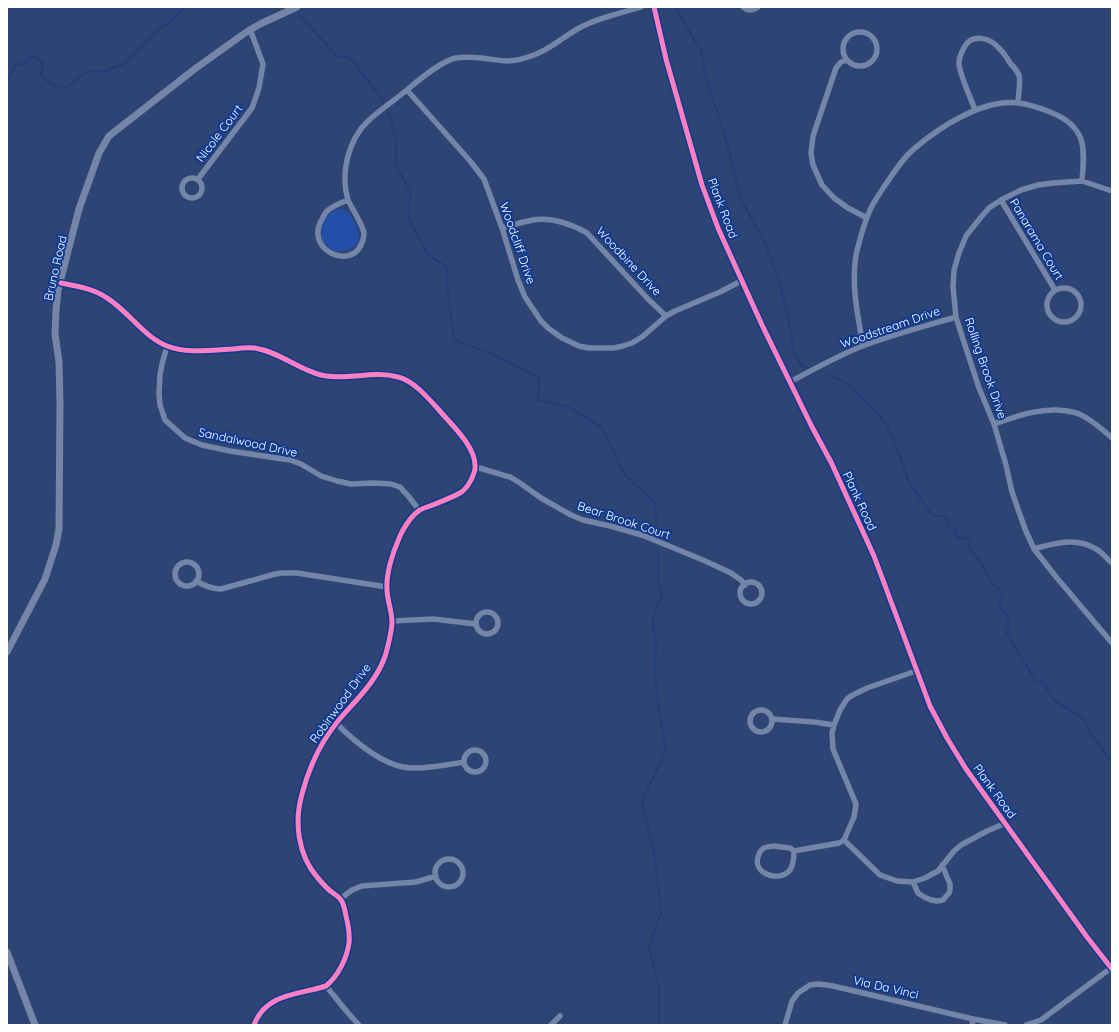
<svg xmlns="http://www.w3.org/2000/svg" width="1119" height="1032" font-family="Quicksand,sans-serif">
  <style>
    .green { fill: #2250a9 }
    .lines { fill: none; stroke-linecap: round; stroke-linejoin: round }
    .stream { stroke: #1e3d7d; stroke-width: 1.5 }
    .minor { stroke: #7485a7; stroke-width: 5.5 }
    .tertiary { stroke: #7485a7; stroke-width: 7 }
    .cycleway-casing { stroke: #0f3a92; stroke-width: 8 }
    .cycleway { stroke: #ff80c0; stroke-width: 5 }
    .labels { text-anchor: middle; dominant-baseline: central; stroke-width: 4; stroke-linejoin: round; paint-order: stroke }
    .street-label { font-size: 12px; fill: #fff; stroke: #0f3a92 }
  </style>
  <rect width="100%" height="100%" fill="#2d4474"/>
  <!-- green -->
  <path class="green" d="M338,209L345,210L348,212C355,223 361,230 358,243C353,248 348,251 341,251C325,251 318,238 323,223C324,220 325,217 328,215C331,212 334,211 338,209Z"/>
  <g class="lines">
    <!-- stream -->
    <path class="stream" d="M675,7L701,51L707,82L720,120L731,158L740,198L764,241L779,280L789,321L793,348L802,367L808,368
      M298,12L300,16L335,54L339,57H346L352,60L379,95L384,105
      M7,82L15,65L26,63L32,57L39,59L43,65L41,73L45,80L64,89L87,71H105L124,64L161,28L172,21L185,7
      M388,113L390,117L396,142V165L410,191L409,220L420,239L427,254L447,267L448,294L454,340L489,353L539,377L538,400L569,407L602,428L624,474L655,503L657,529
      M827,375L842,381L859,394L886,424L899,453L908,480L917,494L932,515L947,517L949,528H954L956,531L955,534L957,537L970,540V542L969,547C975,555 981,562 986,571C988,573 988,577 990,580C993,584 997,588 1001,591L1002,598L999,608L1006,613L1009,618L1007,624L1010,628L1005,630L1036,682H1045L1047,689L1055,701L1083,718L1092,735L1109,759L1112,760
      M658,551V580L662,595L654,613L653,625L656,642L655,671L658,704L666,750L642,802L655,858L661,913L649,947L659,987V1025"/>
    <!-- minor -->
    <path class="minor" d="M743,7C748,11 753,11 758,7
      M843 49a17 17 0 1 1 34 0a17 17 0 1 1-34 0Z
      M847,60L841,62L836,68L813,136L811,153L813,165L822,185L834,198L848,208L867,218
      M407,90L471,162L484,179L502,228L518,280L525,297L541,321L548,328L562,338L579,346L589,348H614L623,346L632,343L642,337L666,316L675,311L720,292L741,281
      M975,110C971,98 959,74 959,63C959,58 962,51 965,46C973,33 990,38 999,48C1003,52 1007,58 1010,63C1013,66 1017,71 1019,75C1021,82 1018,95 1018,103
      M182 188a10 10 0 1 1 20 0a10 10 0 1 1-20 0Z
      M198,179L252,108L259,88L263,64L250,29
      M1112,191L1082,181L1053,183L1038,185L1021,190L1001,200L989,208L981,217L966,236L959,253L954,270L953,287L956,317L961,333L979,388L994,424L1006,465L1012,492L1025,529L1034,549L1057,578L1112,643
      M348,200C340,174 348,140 368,121C380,110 395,100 408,89C420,79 441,61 456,58C474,55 490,60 507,61C515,61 526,58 534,55C552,49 566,34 583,26C601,17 622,13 641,7
      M348,200C352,209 362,223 364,233C364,238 363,241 361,245C350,269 308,251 320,223C322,219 324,215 326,212C332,206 340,203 348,200Z
      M1001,200L1055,290
      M502,228C512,225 523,222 533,220C552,217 571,224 587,233L648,299L666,316
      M61,283C77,286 94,289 107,298C128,311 144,337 167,346C187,354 212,350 233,349C240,348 248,347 255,348C279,352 298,369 321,375C346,381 373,370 398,377C416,381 434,405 447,419C457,430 475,449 475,465C476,470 473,476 471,480C468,486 465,490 460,493C451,498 440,502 430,506C427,507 423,508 420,510C411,515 401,532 398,541C392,554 386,575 387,589C387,600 392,611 392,622C392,629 387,652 384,659C375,683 354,702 338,721C320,743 309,767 302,794C294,822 298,855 317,877C322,883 327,889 333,893C336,895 339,897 341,900C344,904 345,911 346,916C348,924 350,934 349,943C347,958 338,976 326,986C298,995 266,993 254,1025
      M1047 305a17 17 0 1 1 34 0a17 17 0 1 1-34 0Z
      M167,346L162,364L160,375L159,394L160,405L165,420L185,438L202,445L230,451L290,460L301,464L321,476L337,481L351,484L373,483L391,484L400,487L409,497L419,510
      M863,346C858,316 851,286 856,255C860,238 865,219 873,204C878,196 883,188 888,181C896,169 904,157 915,148C941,126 983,99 1018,103C1029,104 1040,108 1050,112C1063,117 1076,126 1081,139C1085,152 1083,168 1082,181
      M790,382C814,369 839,355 865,345C895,334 925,326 956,317
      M994,424C1017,416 1041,407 1067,411C1071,412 1075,412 1079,414C1091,419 1102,429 1112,438
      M476,467L510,477L520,483L541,498L571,515L583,520L610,526L642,535L703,560L731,573L741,580L745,585
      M1034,549C1054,543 1077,537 1096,549C1102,552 1107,559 1112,563
      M175 574a12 12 0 1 1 24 0a12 12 0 1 1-24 0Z
      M196,581C205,586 212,589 221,589L275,574L282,573H297L387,587
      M740 593a11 11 0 1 1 22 0a11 11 0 1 1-22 0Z
      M476 623a11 11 0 1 1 22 0a11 11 0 1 1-22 0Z
      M392,621L433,619L476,624
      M750 721a11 11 0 1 1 22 0a11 11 0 1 1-22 0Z
      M772,719L814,722L834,725
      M336,723C353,740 379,762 403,767C420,770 446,765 464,762
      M464 761a11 11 0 1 1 22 0a11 11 0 1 1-22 0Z
      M844,840L880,875L897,881L913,882L925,878L938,871L954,851L961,845L987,831L1006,823
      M774,846L790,848L794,851C794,857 793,868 788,872C777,882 753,873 758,857C761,847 765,847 774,846Z
      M794,851L839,843L844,840L854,817L856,804L833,749L832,733L834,725L840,710L847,699L851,696L867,688L916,671
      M435 873a14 14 0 1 1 28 0a14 14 0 1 1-28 0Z
      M913,882L918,893L924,897L931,900L937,901L943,900L949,893L950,890V884L942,865
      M340,899L352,890L362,886L416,882L436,876
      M326,986L348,1013L359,1025
      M551,1025L560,1016
      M785,1025L792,1001L798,993L810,985L819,984L833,986L973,1019L1005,1025
      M972,1025L973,1019
      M1026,1025L1041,1020L1111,968"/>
    <!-- tertiary -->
    <path class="tertiary" d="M654,7L666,59L702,185L718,228L762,325L812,427L831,462L874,556L930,706L947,738L966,769L1087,937L1112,969
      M7,652L45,579L56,545L59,529L60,404L59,362L55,334L56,310L58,290L79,209L99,153L106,141L109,136L196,68L245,33L260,24L297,7
      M7,952L35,1025"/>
    <!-- cycleway casing -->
    <g class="cycleway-casing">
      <path id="cycleway" d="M654,7L666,59L702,185L718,228L762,325L812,427L831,462L874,556L930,706L947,738L966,769L1087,937L1112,969
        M61,283C77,286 94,289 107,298C128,311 144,337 167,346C187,354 212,350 233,349C240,348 248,347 255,348C279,352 298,369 321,375C346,381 373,370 398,377C416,381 434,405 447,419C457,430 475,449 475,465C476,470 473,476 471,480C468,486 465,490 460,493C451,498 440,502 430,506C427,507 423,508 420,510C411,515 401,532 398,541C392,554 386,575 387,589C387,600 392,611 392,622C392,629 387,652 384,659C375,683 354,702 338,721C320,743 309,767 302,794C294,822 298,855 317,877C322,883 327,889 333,893C336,895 339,897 341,900C344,904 345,911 346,916C348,924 350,934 349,943C347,958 338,976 326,986C298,995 266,993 254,1025"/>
    </g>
    <!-- cycleway -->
    <use href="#cycleway" class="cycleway"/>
  </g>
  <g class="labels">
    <!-- street labels -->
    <g class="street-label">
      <text transform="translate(219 133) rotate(-53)">Nicole Court</text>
      <text transform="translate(723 208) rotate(69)">Plank Road</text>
      <text transform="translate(1037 239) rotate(59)">Panarama Court</text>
      <text transform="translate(518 243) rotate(71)">Woodcliff Drive</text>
      <text transform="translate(629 261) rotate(47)">Woodbine Drive</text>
      <text transform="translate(55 268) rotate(-77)">Bruno Road</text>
      <text transform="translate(890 327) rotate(-19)">Woodstream Drive</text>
      <text transform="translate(986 368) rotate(71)">Rolling Brook Drive</text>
      <text transform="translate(248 442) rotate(12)">Sandalwood Drive</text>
      <text transform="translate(860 501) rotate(65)">Plank Road</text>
      <text transform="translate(624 520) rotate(18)">Bear Brook Court</text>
      <text transform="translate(340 703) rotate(-54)">Robinwood Drive</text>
      <text transform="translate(995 791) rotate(54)">Plank Road</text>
      <text transform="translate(886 987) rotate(13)">Via Da Vinci</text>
    </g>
  </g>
  <!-- border -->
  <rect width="1119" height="1032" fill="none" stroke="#ffffff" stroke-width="16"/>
</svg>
